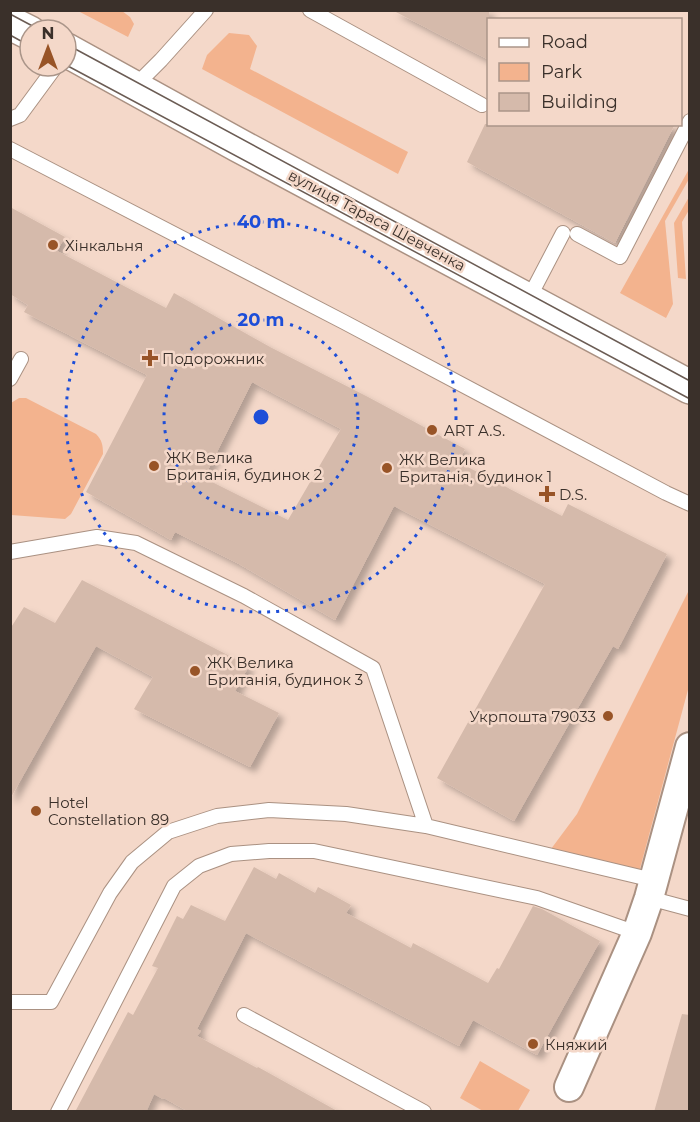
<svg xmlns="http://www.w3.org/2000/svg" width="700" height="1122" font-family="Montserrat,sans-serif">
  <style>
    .green { fill: #f3b38e }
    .building { fill: #d5baab; fill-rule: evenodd; filter: url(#shadow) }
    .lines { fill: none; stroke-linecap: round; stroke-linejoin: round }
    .service-casing { stroke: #aa9182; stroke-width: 16 }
    .minor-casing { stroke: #aa9182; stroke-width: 32 }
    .primary-casing { stroke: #aa9182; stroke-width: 36 }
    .service { stroke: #fff; stroke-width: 14 }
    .minor { stroke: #fff; stroke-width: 28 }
    .primary { stroke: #fff; stroke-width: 33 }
    .tram { stroke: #6b5c54; stroke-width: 1.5 }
    .ring { fill: none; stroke: #1d4ed8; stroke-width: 3; stroke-dasharray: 3 6 }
    .poi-dot { fill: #985427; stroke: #f4d8c9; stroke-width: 2 }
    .labels { text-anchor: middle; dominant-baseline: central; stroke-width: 5; stroke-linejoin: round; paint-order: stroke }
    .street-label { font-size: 15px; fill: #3a302a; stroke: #f4d8c9 }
    .poi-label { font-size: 15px; fill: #3a302a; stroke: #f4d8c9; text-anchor: start }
    .centre { fill: #1d4ed8; stroke: #f4d8c9; stroke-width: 3 }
    .ring-label { font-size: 18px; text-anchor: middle; font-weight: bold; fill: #1d4ed8; stroke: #f4d8c9; stroke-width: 5; stroke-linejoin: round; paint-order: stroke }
  </style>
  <defs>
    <filter id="shadow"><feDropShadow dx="5.5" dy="5.5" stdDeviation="3" flood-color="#0004"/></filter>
  </defs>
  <rect width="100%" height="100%" fill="#f4d8c9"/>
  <!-- green -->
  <path class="green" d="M78,11H122L130,17L134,24L128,37Z
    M229,33L249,35L257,46L250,69L408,152L398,174L202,69L207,55Z
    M689,169V179L665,221L673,304L666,318L620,293Z
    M689,197V210L682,222L686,279L678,278L674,223Z
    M19,398H26L96,434C102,440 103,445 103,454L71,514L65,519L11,515V403Z
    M689,590V686L638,876L551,849L577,814Z
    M480,1061L530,1090L518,1111H483L460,1098Z"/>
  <!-- building -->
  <path class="building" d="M392,10H489V60Z
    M485,124H675L615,243L467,162Z
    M10,207L65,237L57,251L166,308L174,293L270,347L368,397L465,449L458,462L562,516L568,504L667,554L618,649L613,646L514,821L437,778L545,584L394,506L335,620L239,564L175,532L171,540L86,492L147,375L24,312L28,305L10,294ZM252,382L341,429L288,520L204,478Z
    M82,580L249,666L235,691L279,713L250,767L134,709L153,677L96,646L10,799V629L24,607L55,623Z
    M254,867L276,879L279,873L315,893L318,887L351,905L346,913L411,948L413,943L488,983L497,968L499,969L533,906L542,909L600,941L537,1055L473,1020L459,1046L246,933L197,1029L201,1031L197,1036L257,1068L258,1067L339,1112H189L164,1098L163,1099L154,1094L146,1112H75L128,1012L133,1015L158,968L152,966L177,916L183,919L191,905L225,921Z
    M682,1014L690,1015V1112H654Z"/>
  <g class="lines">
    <!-- service casing -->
    <g class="service-casing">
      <path id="service" d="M310,10L482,105
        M134,87L161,60L206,10
        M10,119L20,115L56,66
        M10,149L344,322L666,493L690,504
        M577,234L620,257L690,121
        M528,300L563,233
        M10,379L21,359
        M10,552L97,537L136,543L244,596L373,668L426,826
        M649,898L690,909
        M10,1002H51L110,893L132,862L168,832L217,816L269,810L346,814L426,826L653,880
        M244,1015L424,1112
        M58,1112L174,886L199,866L231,854L269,851H314L537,898L637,933"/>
    </g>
    <!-- minor casing -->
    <g class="minor-casing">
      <path id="minor" d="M569,1087L637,933L649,898L690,747"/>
    </g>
    <!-- primary casing -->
    <g class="primary-casing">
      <path id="primary" d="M10,23L30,33
        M66,50L238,145L690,387"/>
    </g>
    <!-- service -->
    <use href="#service" class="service"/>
    <!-- minor -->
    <use href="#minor" class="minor"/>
    <!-- primary -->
    <use href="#primary" class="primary"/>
    <!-- tram -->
    <path class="tram" d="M10,14L40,30
      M10,35L30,46
      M66,44L690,381
      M66,65L690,399"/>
  </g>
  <!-- distance rings -->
  <g class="ring">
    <circle cx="261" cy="417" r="97"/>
    <circle cx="261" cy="417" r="195"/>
  </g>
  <!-- markers -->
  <g class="poi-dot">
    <circle cx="53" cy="245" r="6"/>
    <path d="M147 349h6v6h6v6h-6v6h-6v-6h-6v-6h6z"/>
    <circle cx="432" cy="430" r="6"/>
    <circle cx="154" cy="466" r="6"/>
    <circle cx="387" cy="468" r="6"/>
    <path d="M544 485h6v6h6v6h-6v6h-6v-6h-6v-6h6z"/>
    <circle cx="195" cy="671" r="6"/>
    <circle cx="608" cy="716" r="6"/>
    <circle cx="36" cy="811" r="6"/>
    <circle cx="533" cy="1044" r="6"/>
  </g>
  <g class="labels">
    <!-- street labels -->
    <g class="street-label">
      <text transform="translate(377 220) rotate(28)">вулиця Тараса Шевченка</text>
    </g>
    <!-- poi labels -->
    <g class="poi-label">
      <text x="65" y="245">Хінкальня</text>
      <text x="162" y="358">Подорожник</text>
      <text x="444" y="430">ART A.S.</text>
      <text x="166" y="457">ЖК Велика<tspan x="166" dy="17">Британія, будинок 2</tspan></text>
      <text x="399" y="459">ЖК Велика<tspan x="399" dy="17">Британія, будинок 1</tspan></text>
      <text x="559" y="494">D.S.</text>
      <text x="207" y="662">ЖК Велика<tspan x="207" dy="17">Британія, будинок 3</tspan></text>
      <text x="596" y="716" text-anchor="end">Укрпошта 79033</text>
      <text x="48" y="802">Hotel<tspan x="48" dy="17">Constellation 89</tspan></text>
      <text x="545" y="1044">Княжий</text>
    </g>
  </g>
  <circle cx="261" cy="417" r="9" class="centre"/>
  <g class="ring-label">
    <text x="261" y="228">40 m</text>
    <text x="261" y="326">20 m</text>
  </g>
  <!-- border -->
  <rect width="700" height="1122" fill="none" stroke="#3a302a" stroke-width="24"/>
  <!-- legend -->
  <rect x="487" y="18" width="195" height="108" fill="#f4d8c9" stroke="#aa9589" stroke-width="1.5"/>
  <rect x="499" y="38" width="30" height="9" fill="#ffffff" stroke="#aa9589" stroke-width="1.5"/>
  <text x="541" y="48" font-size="18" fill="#3a302a">Road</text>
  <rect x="499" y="63" width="30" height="18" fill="#f3b38e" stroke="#aa9589" stroke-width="1.5"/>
  <text x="541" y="78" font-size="18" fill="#3a302a">Park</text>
  <rect x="499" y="93" width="30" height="18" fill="#d5baab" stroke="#aa9589" stroke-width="1.5"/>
  <text x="541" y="108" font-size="18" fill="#3a302a">Building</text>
  <!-- north arrow -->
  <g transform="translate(48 48)"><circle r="28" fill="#f4d8c9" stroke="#aa9589" stroke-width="1.5"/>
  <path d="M0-4.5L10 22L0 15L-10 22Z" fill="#985427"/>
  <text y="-9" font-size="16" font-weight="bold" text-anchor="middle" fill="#3a302a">N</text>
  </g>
</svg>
